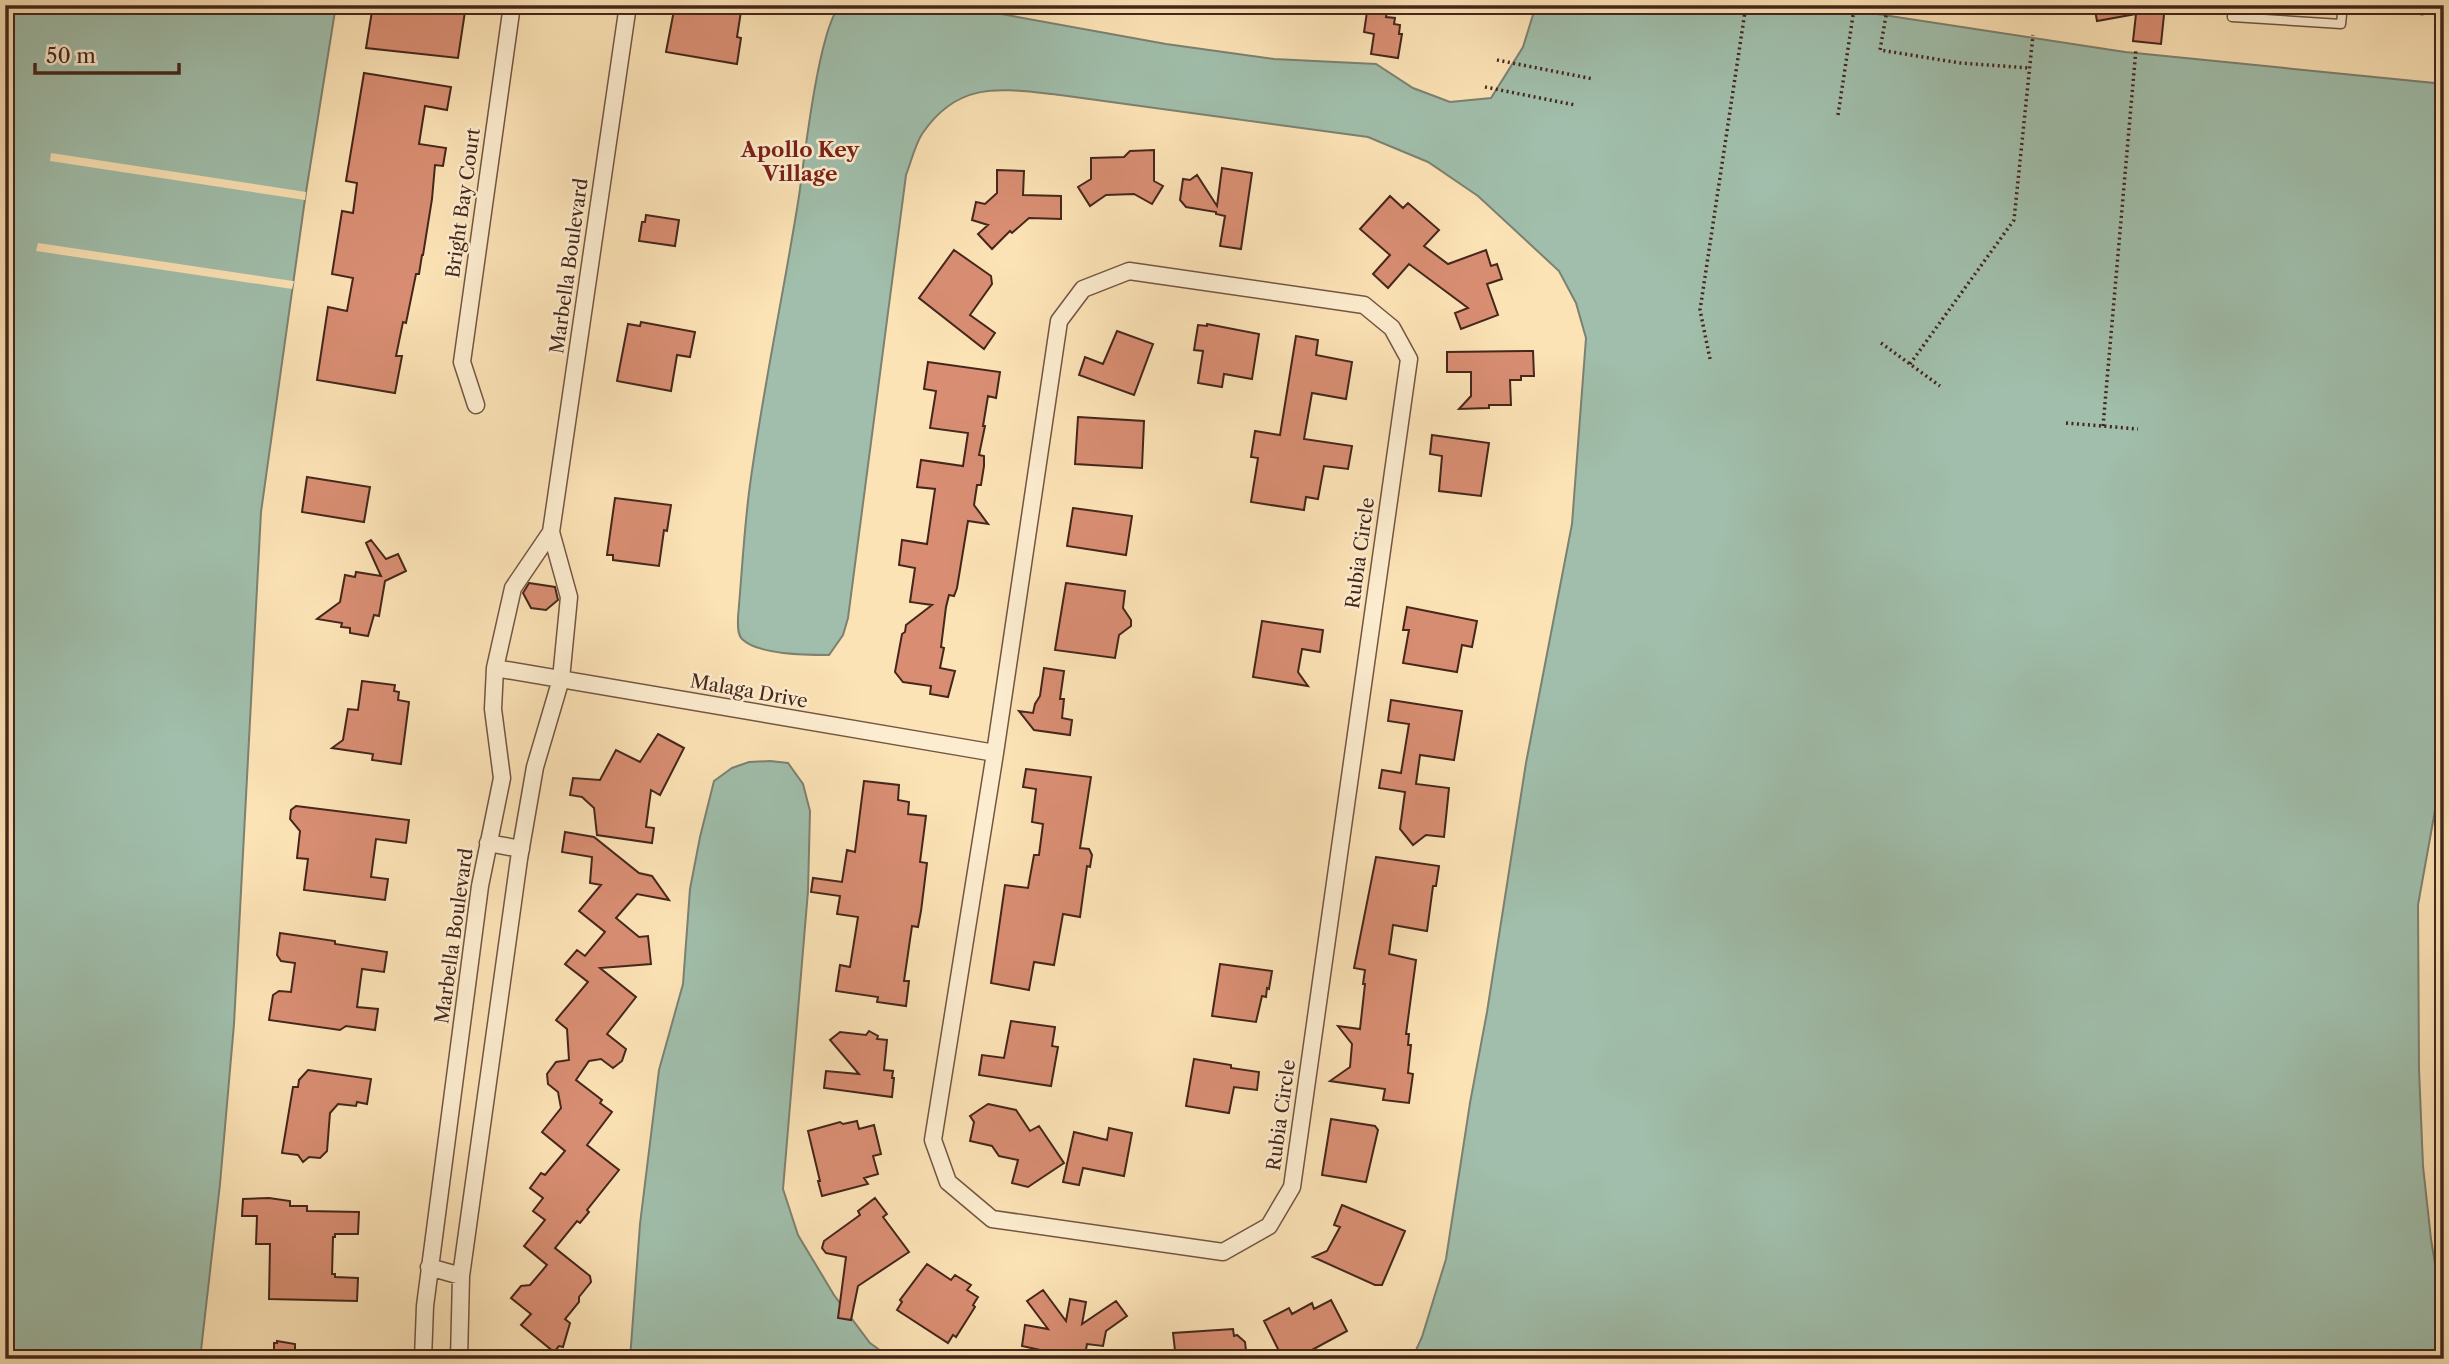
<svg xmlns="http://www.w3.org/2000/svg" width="2449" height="1364" font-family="'Libre Caslon Text',serif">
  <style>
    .water { fill: #a0beab; stroke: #7c8171; stroke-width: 2 }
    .pier { fill: #fce3b6 }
    .building { fill: #d98e73; stroke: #45261b; stroke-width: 2 }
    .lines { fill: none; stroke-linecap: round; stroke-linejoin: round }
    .service-casing { stroke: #735542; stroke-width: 11 }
    .minor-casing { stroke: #735542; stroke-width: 19 }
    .path { stroke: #45261b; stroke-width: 3.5; stroke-dasharray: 2 3.5; stroke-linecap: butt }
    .service { stroke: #fdedd0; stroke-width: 8 }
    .minor { stroke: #fdedd0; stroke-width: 16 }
    .labels { text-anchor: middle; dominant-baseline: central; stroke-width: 5; stroke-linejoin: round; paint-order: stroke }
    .street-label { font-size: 19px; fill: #45261b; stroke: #fdedd0 }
    .neighbourhood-label { font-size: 21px; font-weight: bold; fill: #7a1f14; stroke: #fdedd0 }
  </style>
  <rect width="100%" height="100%" fill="#fce3b6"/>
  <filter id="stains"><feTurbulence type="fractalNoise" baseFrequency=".00286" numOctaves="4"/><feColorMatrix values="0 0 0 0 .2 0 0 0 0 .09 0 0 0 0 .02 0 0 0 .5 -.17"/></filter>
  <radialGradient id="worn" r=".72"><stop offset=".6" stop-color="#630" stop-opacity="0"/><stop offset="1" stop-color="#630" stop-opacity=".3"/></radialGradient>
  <!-- water -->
  <path class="water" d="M5,5H336L306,192L261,512L234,1024L220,1184L200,1359H5Z
    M841,5H915L968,8L1166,44L1274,59L1376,64L1413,88L1450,102L1491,98L1523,47L1536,5H1818L2125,52L2444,84V751L2441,777L2418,905L2419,1069L2423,1166L2431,1239L2444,1320V1359H1412L1422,1337L1446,1259L1470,1103L1487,1012L1526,763L1572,524L1586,338L1576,303L1559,271L1478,196L1428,162L1368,137L1060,95C1003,89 959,79 922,134C915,145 911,162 906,175L848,618L843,635L829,655C807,655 758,655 742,639C737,634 738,624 738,617C742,573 744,528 750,485C763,388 784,292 799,196C804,162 819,23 841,5Z
    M770,761L788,763L803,784L810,811L808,891L783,1189L798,1235L834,1295L870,1343L892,1359H630L640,1224L659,1070L683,984L690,889L700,837L714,781L732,768L749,762Z"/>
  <!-- pier -->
  <path class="pier" d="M51,153L306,192L305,200L50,161Z
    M38,243L293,281H294L292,289L36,251Z"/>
  <!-- building -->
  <path class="building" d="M373,5H466L458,58L366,48Z
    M675,5H742L737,37L741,38L737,64L666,52Z
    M1368,5H1388L1386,17L1395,18L1394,24L1400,25L1399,34H1402L1398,58L1371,54L1374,34L1364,32Z
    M2094,5H2165L2161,44L2133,41L2136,14L2097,21Z
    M364,73L451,87L447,110L425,106L419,144L446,148L443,166L435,165L432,199L423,255H422L419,274H416L406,323L403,322L396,356H402L395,393L317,380L328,307L347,311L353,278L332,274L342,211L353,213L357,183L346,181Z
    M1154,150V181L1163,186L1152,204L1134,194L1106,195L1090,206L1078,187L1091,179V158L1124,157L1130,151Z
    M1222,168L1252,173L1241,249L1220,246L1225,216L1216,214V212L1186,207L1180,200L1183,179L1190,180L1197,175L1217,206Z
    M997,170L1024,171L1023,195L1061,196V219L1029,218L1012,233L1010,231L992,249L978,234L988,225L972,220L976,202L985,204L997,193Z
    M1390,196L1403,208L1408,203L1439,230L1424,246L1448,264L1486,250L1491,266L1497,264L1502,279L1487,284L1498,315L1461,329L1455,313L1468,308L1409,264L1388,288L1373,274L1390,255L1360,229Z
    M646,215L679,220L675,246L639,241L642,222H645Z
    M954,250L991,276L992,284L970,315L995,333L984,349L919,298Z
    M641,322L695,332L690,357L677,355L671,391L617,381L628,324L640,326Z
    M1207,324L1259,334L1252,379L1224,374L1222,387L1198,383L1203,351L1194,350L1198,325L1207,326Z
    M1117,331L1153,344L1134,395L1079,375L1085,357L1103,364Z
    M1296,336L1318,340L1316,355L1352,362L1346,399L1312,393L1304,439L1352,446L1348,469L1324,466L1318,499L1306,497L1304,510L1251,502L1258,458L1251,457L1255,431L1280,435Z
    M1533,351L1534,376H1521V380H1510L1511,405H1489V408L1459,409L1471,396V372H1447V352Z
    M928,362L1000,372L996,398L988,396L983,426H985L979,455L984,456V466L981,485H977L974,505L988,524L968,521L957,588L954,596L949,595L946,607L941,647L944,648L940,668L955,671L948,697L930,694L931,686L903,682L895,672L902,634L905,632L906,625L932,605L910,602L915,568L899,565L902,540L927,544L935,489L917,487L921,460L963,466L968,433L930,428L936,391L924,389Z
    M1078,417L1144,421L1142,468L1075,464Z
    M1432,435L1489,443L1481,496L1439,491L1442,456L1430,454Z
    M307,477L370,487L364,522L302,512Z
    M615,498L671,505L667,531L664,530L659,566L613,560V555H607Z
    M1073,508L1132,516L1126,555L1067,546Z
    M371,540L386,559L398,554L406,571L385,581L379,616L374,615L368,636L350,633V628L341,627L342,623L317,619L340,602L345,575L355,577L356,572L381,576L366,543Z
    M529,583L555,587L558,600L546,610L531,608L523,593Z
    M1066,583L1125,591L1123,608L1131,620V626L1119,635L1115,658L1055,650Z
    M1407,607L1477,621L1472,647L1462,645L1457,672L1403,663L1409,630H1403Z
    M1262,621L1323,630L1320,652L1302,649L1298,672L1308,686L1253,677Z
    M1044,668L1064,671L1060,699H1064L1062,718L1072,720L1070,735L1034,730L1019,711L1033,713L1035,704L1040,696Z
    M362,681L395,685L394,691L399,692L398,700L409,702L401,764L372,760L373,754L332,748L343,740L348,709L358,710Z
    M1391,700L1462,711L1454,760L1420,755L1416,784L1449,788L1444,837L1426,835L1413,845L1400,829L1405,792L1379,788L1382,770L1401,773L1409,724L1388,721Z
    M658,734L684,748L660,795L651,790L646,827L654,828L652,843L597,835L594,808L582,797L570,795L573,778L600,780L616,750L640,762Z
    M1026,769L1091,777L1080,848L1089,849L1092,855L1090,867L1087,866L1080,917L1063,914L1054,965L1034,962L1029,990L991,983L1005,885L1028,888L1034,855H1039L1043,824L1032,822L1036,789L1023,787Z
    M864,781L899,785L898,800L909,802L908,814L926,816L920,862L927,863L921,911L918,927L912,926L904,981H909L906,1006L877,1002L878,997L836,991L840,965L850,967L858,917L837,914L840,896L811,892L813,878L842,882L847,850L855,852Z
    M296,806L409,820L406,843L376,839L371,877L388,879L385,900L304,890L308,859L297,858L300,831L290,819L291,810Z
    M565,832L594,837L639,873L652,876L669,900L637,894L616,918L639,937L648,936L651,964L600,968L636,997L607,1034L626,1049L622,1061L613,1068L601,1059L589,1061L576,1080L602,1100L600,1103L612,1112L587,1145L619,1170L587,1210L589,1212L580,1223L577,1221L555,1248L590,1276L591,1282L579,1297V1302L565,1319L570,1323L563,1347L559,1346L554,1352L521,1325L531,1314L511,1298L521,1286L530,1285L547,1265L524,1246L545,1220L533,1211L543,1198L530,1188L541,1173L545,1175L565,1151L542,1132L561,1108L558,1092L548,1084L547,1074L556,1062L569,1060L567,1029L556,1020L588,982L565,964L577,950L585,956L605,932L579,911L601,885L590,883L592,857L562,852Z
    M1376,857L1439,866L1436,886H1433L1427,931L1393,925L1389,954L1416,960L1406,1034H1409L1408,1045H1411L1408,1073L1413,1074L1409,1103L1383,1100L1385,1089L1330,1081L1350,1067L1352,1044L1338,1026L1360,1029L1365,984H1363L1365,970L1354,968Z
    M280,933L335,941V944L387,952L384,972L362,969L357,1007L378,1009L375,1030L346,1026L340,1030L269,1020L273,995L279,991L291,992L295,963L281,961L277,955Z
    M1220,964L1272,971L1269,989L1267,988L1266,997L1262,996L1256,1022L1212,1016Z
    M1011,1021L1055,1027L1052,1046L1058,1047L1051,1086L979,1075L982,1055L1004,1058Z
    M869,1031L878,1036L877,1039L887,1040L884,1070L893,1071L892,1078H894L892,1097L824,1088L826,1071L859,1074L830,1040L840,1032L866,1035Z
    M1194,1059L1231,1065V1068L1259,1072L1257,1090L1234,1087L1229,1113L1186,1106Z
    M308,1070L371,1079L367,1104L357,1102L356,1106L338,1104L330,1113L327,1151L320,1158L309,1157L303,1162L298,1155L282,1153L293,1087H298L299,1080Z
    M988,1104L1016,1110L1030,1131L1039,1126L1064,1163L1028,1187L1012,1183L1018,1160L999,1156L992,1146L970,1141L974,1122L970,1116Z
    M1331,1119L1375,1126L1378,1130L1366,1182L1322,1175Z
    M857,1121L859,1129L874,1125L881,1154L873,1156L878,1174L864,1178L868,1184L822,1196L818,1181H820L808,1131L840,1122L843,1124Z
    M1109,1128L1132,1133L1124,1176L1083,1168L1079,1185L1063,1182L1074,1132L1107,1140Z
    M269,1198L290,1201V1206H307V1211L359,1212L358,1234H335V1237H333L332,1274H335V1277L358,1278L357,1301L269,1299L270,1244H256L257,1216H242L243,1199Z
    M875,1198L887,1214L883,1217L909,1252L858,1286L851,1320L838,1318L846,1257L826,1253L822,1248L824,1241L860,1215L858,1211Z
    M1342,1205L1405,1231L1382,1285H1375L1313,1257L1327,1251L1340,1227L1334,1225Z
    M927,1264L951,1280L955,1275L971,1285L967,1290L978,1297L973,1305L975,1307L956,1337L953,1335L948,1343L897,1310L902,1302L900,1300Z
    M1043,1290L1066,1321L1070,1299L1086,1302L1082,1324L1116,1301L1127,1316L1106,1331L1103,1346L1087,1344L1085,1355L1064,1351L1063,1355L1022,1346L1025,1325L1048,1329L1027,1301Z
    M1331,1300L1347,1331L1310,1351L1314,1359H1283L1264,1321L1289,1308L1292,1314L1312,1303L1314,1309Z
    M1233,1329L1234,1336L1237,1335L1245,1342L1247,1359H1176L1173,1333Z
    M277,1341L295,1344V1359H274V1343H277Z"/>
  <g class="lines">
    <!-- service casing -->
    <g class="service-casing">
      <path id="service" d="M2233,5L2232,17L2341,24L2343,5
        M2422,10L2423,5"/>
    </g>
    <!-- minor casing -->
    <g class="minor-casing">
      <path id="minor" d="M1129,271L1364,305L1392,328L1409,359L1292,1187L1269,1226L1223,1252L992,1219L948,1182L933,1140L995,753L1059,321L1083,289Z
        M476,405L462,362L512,5
        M495,668L995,753
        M488,843L521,849
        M429,1267L461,1276
        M423,1359L425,1306L480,886L502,778L493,709L495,668L513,588L551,532
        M459,1359L461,1276L519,859L535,767L561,679L569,597L551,532L628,5"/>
    </g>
    <!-- path -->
    <path class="path" d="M1887,10L1880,50L1960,63L2030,68
      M1497,60L1593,79
      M1485,87L1575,105
      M1838,115L1854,9
      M1881,343L1940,386
      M1710,359L1700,310L1746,5
      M1910,364L2014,220L2033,35
      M2066,423L2138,429
      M2103,426L2136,49"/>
    <!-- service -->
    <use href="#service" class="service"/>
    <!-- minor -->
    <use href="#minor" class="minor"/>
  </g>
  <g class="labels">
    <!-- street labels -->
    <g class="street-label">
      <text transform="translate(463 203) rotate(-82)">Bright Bay Court</text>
      <text transform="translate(569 266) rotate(-82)">Marbella Boulevard</text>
      <text transform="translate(1360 553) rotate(-82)">Rubia Circle</text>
      <text transform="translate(749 691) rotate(10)">Malaga Drive</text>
      <text transform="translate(454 936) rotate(-82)">Marbella Boulevard</text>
      <text transform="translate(1281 1115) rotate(-82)">Rubia Circle</text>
    </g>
    <!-- neighbourhood labels -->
    <g class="neighbourhood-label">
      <text x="800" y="149">Apollo Key<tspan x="800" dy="24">Village</tspan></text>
    </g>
  </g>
  <!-- margin -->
  <rect width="2449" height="1364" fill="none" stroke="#fce3b6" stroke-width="28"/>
  <rect x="7" y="7" width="2435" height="1350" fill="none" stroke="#45261b" stroke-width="3.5"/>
  <rect x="14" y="14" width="2421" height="1336" fill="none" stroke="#45261b" stroke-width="2"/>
  <!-- scale -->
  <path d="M35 63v10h144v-10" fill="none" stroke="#45261b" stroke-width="3.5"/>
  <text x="46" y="63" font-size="21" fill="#45261b" stroke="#fdedd0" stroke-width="5" paint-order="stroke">50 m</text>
  <rect width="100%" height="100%" filter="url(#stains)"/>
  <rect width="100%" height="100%" fill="url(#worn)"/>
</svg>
